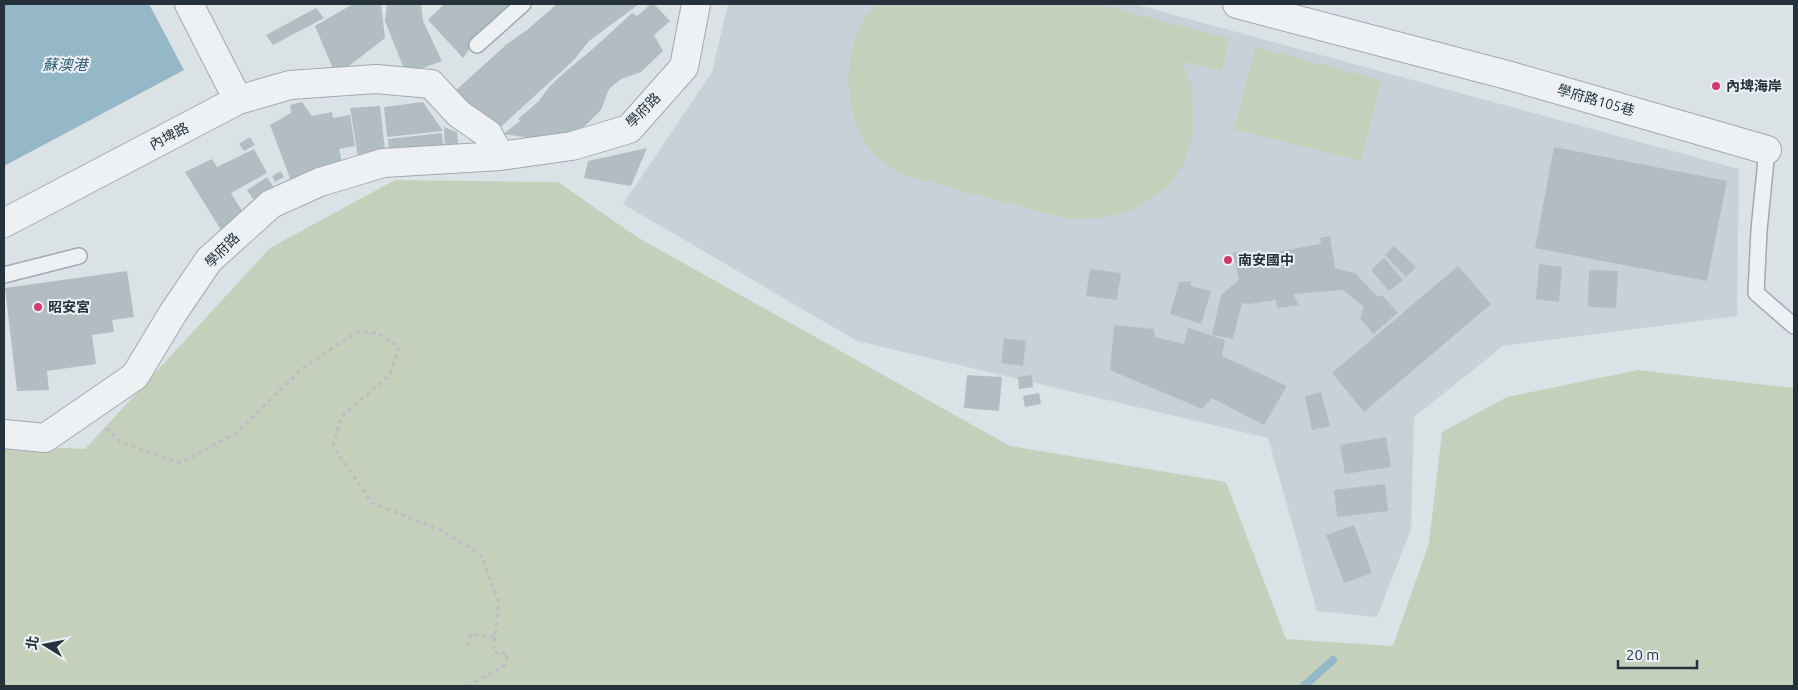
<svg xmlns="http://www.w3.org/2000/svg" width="1798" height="690" font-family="Ubuntu,'Noto Sans TC',sans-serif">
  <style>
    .built { fill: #c9d1d8 }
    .green { fill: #c5d0bc }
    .water { fill: #94b8c8 }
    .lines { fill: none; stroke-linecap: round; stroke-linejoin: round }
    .stream { stroke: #94b8c8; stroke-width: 8 }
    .building { fill: #b2bcc3 }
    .lane-casing { stroke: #a1aab0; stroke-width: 18 }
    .street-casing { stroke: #a1aab0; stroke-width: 30 }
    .path { stroke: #babfc4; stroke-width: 3; stroke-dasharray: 4 4; stroke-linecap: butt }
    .lane { stroke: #eef1f4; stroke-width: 15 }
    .street { stroke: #eef1f4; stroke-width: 28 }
    .poi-dot { fill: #d13b6f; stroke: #eaf0f4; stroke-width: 2 }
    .labels { text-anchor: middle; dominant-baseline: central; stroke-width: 4; stroke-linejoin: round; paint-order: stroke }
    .poi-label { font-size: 14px; font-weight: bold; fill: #25323c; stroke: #eaf0f4; text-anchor: start }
    .street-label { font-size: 14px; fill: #25323c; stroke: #eaf0f4 }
    .water-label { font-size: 15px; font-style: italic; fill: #2e5971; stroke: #eaf0f4 }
  </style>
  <rect width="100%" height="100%" fill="#dbe2e6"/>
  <!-- built -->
  <path class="built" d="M728,4H1134L1739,169L1737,316L1503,346L1414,417L1411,529L1377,617L1317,611L1268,438L857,341L623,204L712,72Z"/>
  <!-- green -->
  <path class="green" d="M878,4H1097L1229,38L1222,71L1180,61L1192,84L1193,135L1183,165L1166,189L1142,205L1124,213L1099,218L1068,219L904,175C897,171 888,167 881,161C844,132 840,60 863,21C866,15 873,9 878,4Z
    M1255,47L1382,80L1361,161L1234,129Z
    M395,180L558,182L637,237L1010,446L1226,482L1286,639L1393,646L1429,543L1442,432L1507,397L1638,370L1794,388V686H4V445L85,449L270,248Z"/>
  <!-- water -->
  <path class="water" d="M4,4H149L184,70L4,166Z"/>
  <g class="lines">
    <!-- stream -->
    <path class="stream" d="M1304,686L1333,660"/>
  </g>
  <!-- building -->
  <path class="building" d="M353,4H381L385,38L336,76L315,26Z
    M387,4H421L423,21L442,61L406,74L385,21Z
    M444,4H516L476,40L463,58L428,20Z
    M557,4H639L589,41L574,60L482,144L443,102L507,44L527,30Z
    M651,4H654L670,21L654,35L663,51L641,72L621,79L609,89L601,110L585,126L544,144L538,139L503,134L520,121L518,119L538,102L549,87L565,72L595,47L632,13L637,16Z
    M316,8L324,18L273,45L266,35Z
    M302,102L312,116L332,112L333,118L350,115L355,146L339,149L345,175L294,189L270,125L291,113L290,105Z
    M423,102L443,131L387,137L384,107Z
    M380,106L386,159L359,164L350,108Z
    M444,127L457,132L459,150L445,152Z
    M442,133L444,151L390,157L388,139Z
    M250,137L255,145L244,151L239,144Z
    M1554,147L1727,181L1707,281L1535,248Z
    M647,148L631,186L584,178L588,161Z
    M254,149L267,173L231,193L247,219L226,238L185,172L212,159L217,167Z
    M281,171L284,177L275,182L272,176Z
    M267,177L279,195L260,209L247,190Z
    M1330,236L1335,268L1355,273L1377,296H1383L1398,313L1373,334L1360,318L1364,307L1343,290L1293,294L1299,305L1277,308L1276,300L1250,304L1242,303L1233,339L1212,335L1221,295L1239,280L1233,252L1262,254L1321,244L1320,238Z
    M1394,246L1416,267L1406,277L1385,255Z
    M1384,258L1403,280L1389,291L1371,270Z
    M1539,264L1562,267L1559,302L1536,299Z
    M1458,266L1491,304L1364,412L1332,373Z
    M1090,269L1121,273L1117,300L1086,296Z
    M1589,270L1618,271L1616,308L1588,307Z
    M127,271L134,317L112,320L114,332L92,335L96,364L47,371L49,390L17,391L5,288Z
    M1191,281V286L1211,291L1201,324L1170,314L1179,282Z
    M1114,325L1154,329L1155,337L1184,344L1188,328L1225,340L1222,356L1287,386L1264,425L1212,398L1202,409L1110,370Z
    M1004,338L1026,341L1023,366L1001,363Z
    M967,375L1002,377L999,411L964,408Z
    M1032,375L1033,387L1019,389L1018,377Z
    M1321,392L1330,426L1312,430L1305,396Z
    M1039,393L1041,404L1025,407L1023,396Z
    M1386,437L1391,467L1345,474L1340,445Z
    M1385,484L1388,511L1337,517L1334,490Z
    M1354,525L1372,573L1344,583L1326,535Z"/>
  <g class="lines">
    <!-- lane casing -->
    <g class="lane-casing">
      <path id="lane" d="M477,45L523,4
        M1767,150L1759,230L1756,293L1794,326
        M4,275L79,256"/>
    </g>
    <!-- street casing -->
    <g class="street-casing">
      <path id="street" d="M189,4L238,100
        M1237,4L1507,75L1767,150
        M4,223L238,100L290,85L376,79L431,84L459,114L488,134L500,156
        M4,434L45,438L135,376L173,313L209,260L271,204L320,182L383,163L500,156L572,146L629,129L684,67L696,4"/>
    </g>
    <!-- path -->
    <path class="path" d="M106,428L120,442L180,463L236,433L303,368L356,332L378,333L399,347L390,375L341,417L333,446L372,503L441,530L481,555L499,603L493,652L508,654L504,666L467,686
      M468,646L471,634L496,637"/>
    <!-- lane -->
    <use href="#lane" class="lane"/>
    <!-- street -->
    <use href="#street" class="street"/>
  </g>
  <!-- markers -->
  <g class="poi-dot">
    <circle cx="1716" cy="86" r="5"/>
    <circle cx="1228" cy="260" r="5"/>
    <circle cx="38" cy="307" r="5"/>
  </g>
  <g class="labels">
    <!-- poi labels -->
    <g class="poi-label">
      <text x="1726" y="86">內埤海岸</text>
      <text x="1238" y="260">南安國中</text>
      <text x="48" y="307">昭安宮</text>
    </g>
    <!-- street labels -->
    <g class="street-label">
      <text transform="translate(1596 100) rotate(16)">學府路105巷</text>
      <text transform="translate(643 110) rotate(-45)">學府路</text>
      <text transform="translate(169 136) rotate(-28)">內埤路</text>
      <text transform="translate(222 250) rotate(-45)">學府路</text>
    </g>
    <!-- water labels -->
    <g class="water-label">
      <text x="65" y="64">蘇澳港</text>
    </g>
  </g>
  <!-- border -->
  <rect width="1798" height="690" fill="none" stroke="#25323c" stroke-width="10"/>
  <!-- north arrow -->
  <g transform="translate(45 645) rotate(280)" stroke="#eaf0f4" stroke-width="4" paint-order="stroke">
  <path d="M0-4L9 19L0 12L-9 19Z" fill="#25323c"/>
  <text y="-8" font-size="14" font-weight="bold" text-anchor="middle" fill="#25323c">北</text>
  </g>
  <!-- scale -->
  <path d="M1618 660v8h79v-8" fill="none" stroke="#25323c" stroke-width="2.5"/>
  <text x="1626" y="660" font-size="15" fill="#25323c" stroke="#eaf0f4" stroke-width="4" paint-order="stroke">20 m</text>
</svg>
